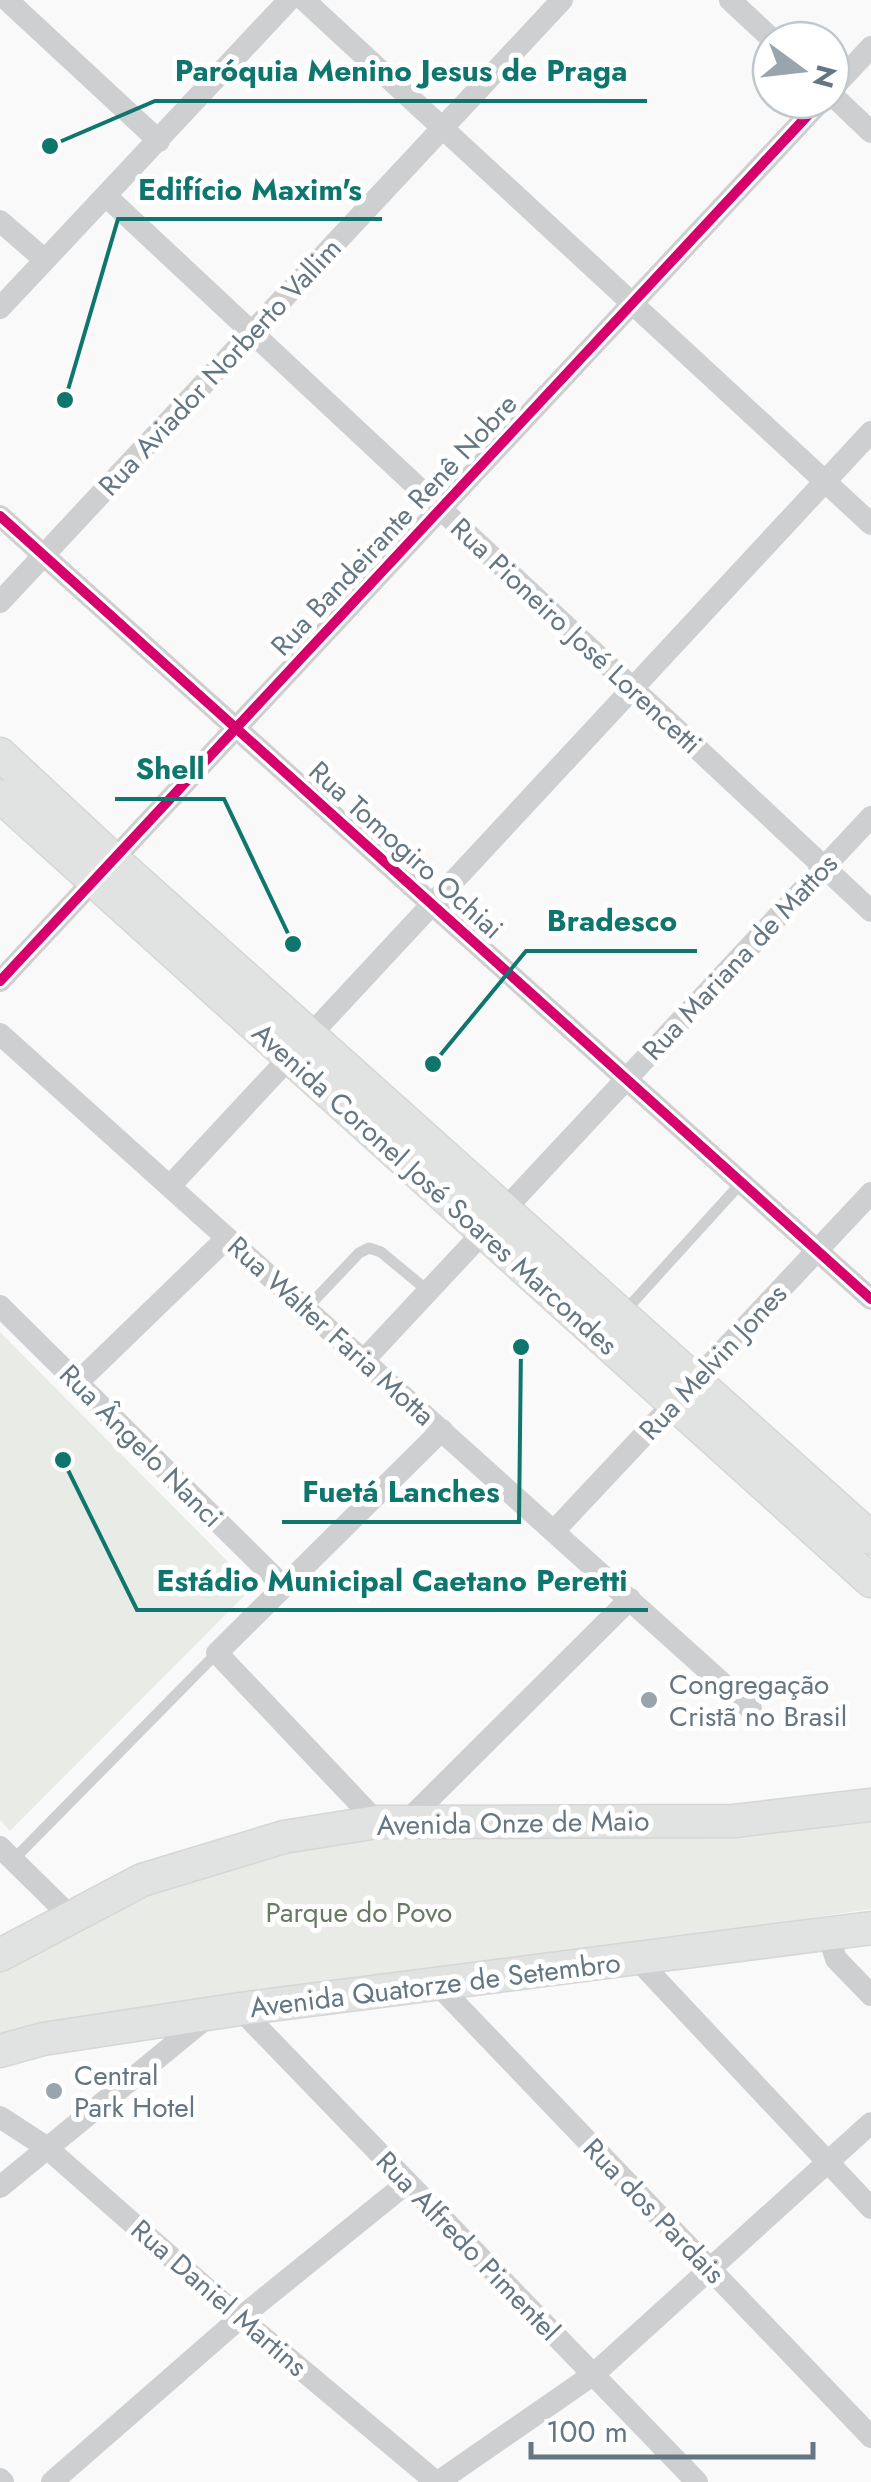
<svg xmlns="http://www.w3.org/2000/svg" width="871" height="2482" font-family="Jost,sans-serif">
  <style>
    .green { fill: #e8ebe6 }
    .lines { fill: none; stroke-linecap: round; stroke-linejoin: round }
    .secondary-casing { stroke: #d5d6d7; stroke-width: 35 }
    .lane { stroke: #cecfd0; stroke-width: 11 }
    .street { stroke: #cecfd0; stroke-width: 22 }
    .secondary { stroke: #e1e2e2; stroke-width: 32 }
    .cycleway-casing { stroke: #fff; stroke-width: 16 }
    .cycleway { stroke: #d6006c; stroke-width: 10 }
    .poi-dot { fill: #99a4ac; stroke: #fff; stroke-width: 4 }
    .labels { text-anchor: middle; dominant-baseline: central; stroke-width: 10; stroke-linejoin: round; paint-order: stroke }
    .street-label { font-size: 28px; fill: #657683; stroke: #fff }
    .poi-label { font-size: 28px; fill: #657683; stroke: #fff; text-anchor: start }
    .park-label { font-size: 28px; fill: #687a64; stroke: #fff }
    .leader { fill: none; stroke: #0f766e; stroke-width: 4 }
    .callout-dot { fill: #0f766e; stroke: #fff; stroke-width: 4 }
    .callout-label { font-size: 30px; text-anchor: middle; font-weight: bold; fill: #0f766e; stroke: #fff; stroke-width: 10; stroke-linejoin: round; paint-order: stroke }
  </style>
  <rect width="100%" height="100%" fill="#f9f9f9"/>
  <!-- green -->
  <path class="green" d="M0,1332L253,1587L10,1831L0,1820Z
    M871,1814V1909L0,2039V1967L147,1893L270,1856L358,1839L608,1837Z"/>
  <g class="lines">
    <!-- secondary casing -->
    <g class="secondary-casing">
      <path id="secondary" d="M0,754L114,860L871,1538
        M0,796L871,1581
        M0,1955L142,1880L284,1837L377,1822L734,1821L871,1805
        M0,2051L43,2039L240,2009L871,1928"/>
    </g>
    <!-- lane -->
    <path class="lane" d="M306,1309L359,1253L369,1248L381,1252L428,1291
      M624,1312L742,1182
      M13,1860L217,1653"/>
    <!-- street -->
    <path class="street" d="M7,0L159,141
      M304,0L871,524
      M730,0L773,40
      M831,90L871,47
      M831,94L871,132
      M106,196L871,911
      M0,221L45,260
      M0,308L289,0
      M0,516L871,1299
      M0,602L562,0
      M0,981L822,100
      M0,1034L751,1709
      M170,1186L871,432
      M0,1306L283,1586
      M364,1360L871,817
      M77,1383L227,1238
      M554,1531L871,1193
      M407,1821L630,1599
      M377,1822L217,1653L442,1430
      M0,1847L70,1916
      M828,1934L836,1959L871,1995
      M637,1959L871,2208
      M438,1985L871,2437
      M240,2009L697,2482
      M0,2117L46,2147L240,2318L436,2482
      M0,2187L210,2015
      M0,2479L3,2482
      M52,2482L240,2318L407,2183
      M438,2482L594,2374L871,2123"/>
    <!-- secondary -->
    <use href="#secondary" class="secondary"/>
    <!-- cycleway casing -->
    <g class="cycleway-casing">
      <path id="cycleway" d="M0,516L871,1299
        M0,981L822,100"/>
    </g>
    <!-- cycleway -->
    <use href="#cycleway" class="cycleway"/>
  </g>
  <!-- markers -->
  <g class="poi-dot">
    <circle cx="649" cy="1700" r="10"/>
    <circle cx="54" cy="2091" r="10"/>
  </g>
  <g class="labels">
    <!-- street labels -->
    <g class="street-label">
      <text transform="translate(220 367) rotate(-47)">Rua Aviador Norberto Vallim</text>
      <text transform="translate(394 525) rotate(-47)">Rua Bandeirante Renê Nobre</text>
      <text transform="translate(576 636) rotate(43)">Rua Pioneiro José Lorencetti</text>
      <text transform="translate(406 850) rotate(42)">Rua Tomogiro Ochiai</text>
      <text transform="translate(740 957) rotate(-47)">Rua Mariana de Mattos</text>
      <text transform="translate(435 1189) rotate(42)">Avenida Coronel José Soares Marcondes</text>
      <text transform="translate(331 1331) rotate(42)">Rua Walter Faria Motta</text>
      <text transform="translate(713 1362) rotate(-47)">Rua Melvin Jones</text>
      <text transform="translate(141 1446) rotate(45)">Rua Ângelo Nanci</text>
      <text transform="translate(513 1823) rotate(-1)">Avenida Onze de Maio</text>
      <text transform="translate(435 1985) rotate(-7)">Avenida Quatorze de Setembro</text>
      <text transform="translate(654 2211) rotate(46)">Rua dos Pardais</text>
      <text transform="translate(468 2246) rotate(46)">Rua Alfredo Pimentel</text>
      <text transform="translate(219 2298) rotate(41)">Rua Daniel Martins</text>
    </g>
    <!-- poi labels -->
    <g class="poi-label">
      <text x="669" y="1684">Congregação<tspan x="669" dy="32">Cristã no Brasil</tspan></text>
      <text x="74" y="2075">Central<tspan x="74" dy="32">Park Hotel</tspan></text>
    </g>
    <!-- park labels -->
    <g class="park-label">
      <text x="359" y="1912">Parque do Povo</text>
    </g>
  </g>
  <!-- callouts -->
  <path class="leader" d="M50 146L155 101H647M65 400L118 219H382M293 944L224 799H115M433 1064L526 951H697M521 1347L519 1522H282M63 1460L137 1610H648"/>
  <g class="callout-dot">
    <circle cx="50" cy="146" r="10"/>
    <circle cx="65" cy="400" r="10"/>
    <circle cx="293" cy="944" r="10"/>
    <circle cx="433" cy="1064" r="10"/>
    <circle cx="521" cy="1347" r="10"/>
    <circle cx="63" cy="1460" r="10"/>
  </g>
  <g class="callout-label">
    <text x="401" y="81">Paróquia Menino Jesus de Praga</text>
    <text x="250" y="200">Edifício Maxim's</text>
    <text x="170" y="779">Shell</text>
    <text x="612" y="931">Bradesco</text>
    <text x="401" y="1502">Fuetá Lanches</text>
    <text x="392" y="1591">Estádio Municipal Caetano Peretti</text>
  </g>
  <!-- north arrow -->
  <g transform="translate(801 70) rotate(105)"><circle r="48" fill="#ffffff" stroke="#c1c8cd" stroke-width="2.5"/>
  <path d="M0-8L18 38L0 25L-18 38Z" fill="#99a4ac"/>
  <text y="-15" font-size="28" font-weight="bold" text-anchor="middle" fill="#657683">N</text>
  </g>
  <!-- scale -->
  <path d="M531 2442v15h282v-15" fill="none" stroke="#657683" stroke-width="5"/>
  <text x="546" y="2442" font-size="30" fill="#657683" stroke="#ffffff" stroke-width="8" paint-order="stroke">100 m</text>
</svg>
